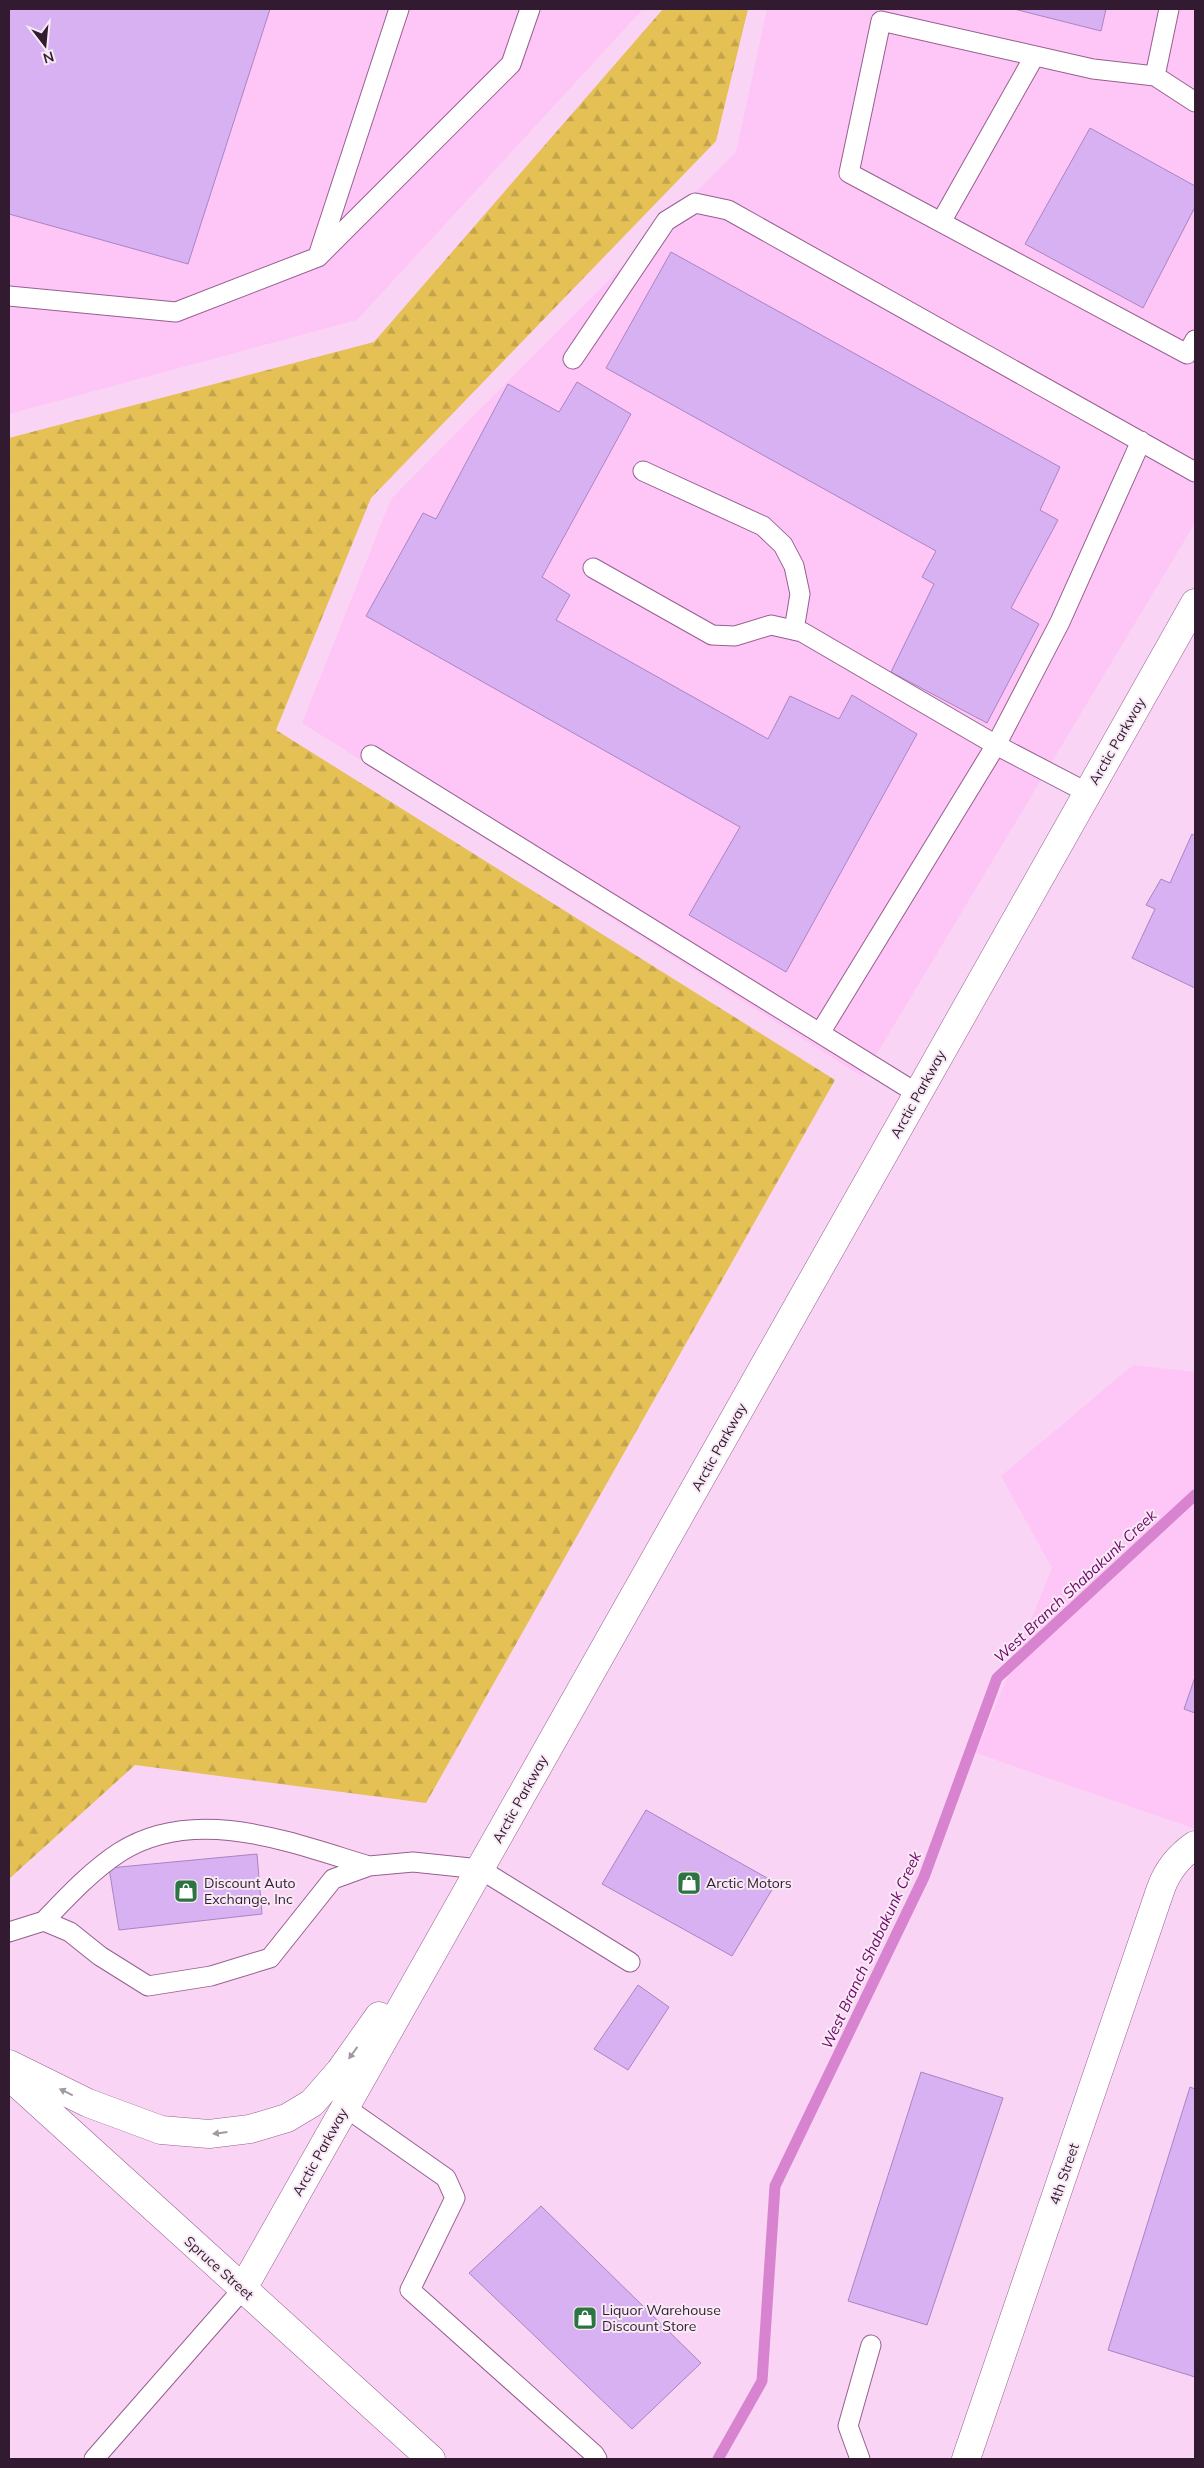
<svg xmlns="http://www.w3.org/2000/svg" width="1204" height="2468" font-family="Mulish,sans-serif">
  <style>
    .built { fill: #fdc6f6 }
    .forest { fill: url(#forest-firs) }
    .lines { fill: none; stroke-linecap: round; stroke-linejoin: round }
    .stream { stroke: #d783cf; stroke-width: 11 }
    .building { fill: #d8b1f3; stroke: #a984c3 }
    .service-casing { stroke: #965f91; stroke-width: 21 }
    .minor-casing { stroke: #965f91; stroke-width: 29 }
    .tertiary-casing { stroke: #965f91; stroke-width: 29 }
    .service { stroke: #fff; stroke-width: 19 }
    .minor { stroke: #fff; stroke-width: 28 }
    .tertiary { stroke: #fff; stroke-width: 28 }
    .oneway { fill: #a398a2 }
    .labels { text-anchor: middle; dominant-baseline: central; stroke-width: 4; stroke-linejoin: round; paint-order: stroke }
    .street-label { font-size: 14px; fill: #321b30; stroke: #f7eaf5 }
    .poi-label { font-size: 14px; fill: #321b30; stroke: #f7eaf5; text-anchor: start }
    .water-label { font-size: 15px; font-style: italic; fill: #6f026a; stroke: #f7eaf5 }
  </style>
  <defs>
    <pattern id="forest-firs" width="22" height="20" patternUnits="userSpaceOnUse" patternTransform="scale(1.25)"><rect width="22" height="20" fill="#e4c055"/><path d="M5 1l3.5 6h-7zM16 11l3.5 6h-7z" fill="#c4a44a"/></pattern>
  </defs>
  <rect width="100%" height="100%" fill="#fad4f5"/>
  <!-- built -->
  <path class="built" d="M9,9H643L357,320L9,414Z
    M767,9H1195V523L863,1077L302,723L391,499L736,152Z
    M1133,1365L1195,1372V1829L976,1753L1052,1568L1001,1476Z"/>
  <!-- forest -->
  <path class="forest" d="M663,9H748L716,141L371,498L276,730L835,1080L426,1803L135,1765L9,1879V438L374,342Z"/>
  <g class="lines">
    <!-- stream -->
    <path class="stream" d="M718,2459L762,2381L775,2186L924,1877L997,1678L1195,1495"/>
  </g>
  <!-- building -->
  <path class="building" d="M9,9H270L188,264L9,214Z
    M1014,9H1106L1101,31Z
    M1090,128L1195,186V207L1143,308L1025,244Z
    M671,252L1060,467L1040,510L1058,520L1011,608L1039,624L987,723L891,672L934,584L922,577L936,551L606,368Z
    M577,382L631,414L542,577L570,595L556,620L768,739L790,696L839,719L852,695L917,734L786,972L689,915L740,827L366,616L423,513L436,519L508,384L559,412Z
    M1192,834L1195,836V988L1132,958L1155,909L1146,905L1161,879L1170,883Z
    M1195,1677V1713L1184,1709Z
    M646,1810L776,1883L732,1956L602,1884Z
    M257,1854L262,1914L119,1930L109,1868Z
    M638,1985L669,2007L628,2070L594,2049Z
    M921,2072L1003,2098L927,2325L848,2301Z
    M1190,2087L1195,2089V2377L1108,2350Z
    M541,2206L701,2363L632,2429L469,2273Z"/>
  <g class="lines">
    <!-- service casing -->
    <g class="service-casing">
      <path id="service" d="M1169,9L1155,76L1195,102
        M1155,76L1093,69L881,21L849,173L1187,354L1195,340
        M941,222L1034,57
        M319,253L399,9
        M9,296L176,312L318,257L511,64L530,9
        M573,359L666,221L695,203L728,210L1195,472
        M643,471L763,526L783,545L794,566L800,594L794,630
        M593,568L712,635L735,636L771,625L802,632L996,745L1088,793
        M371,755L918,1094
        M820,1033L996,745L1060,622L1141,441
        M44,1921C68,1896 91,1871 120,1852C196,1804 292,1843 369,1866
        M9,1932L44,1921L70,1932L100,1956L148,1986L211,1976L270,1958L333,1879L369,1866L413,1862L480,1869L630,1962
        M345,2107L446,2178L455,2198L410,2290L594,2454L597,2459
        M94,2459L242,2290
        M860,2459L848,2426L871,2345"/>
    </g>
    <!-- minor casing -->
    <g class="minor-casing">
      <path id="minor" d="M966,2459L1161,1888C1168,1869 1179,1856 1195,1845"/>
    </g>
    <!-- tertiary casing -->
    <g class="tertiary-casing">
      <path id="tertiary" d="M9,2064L88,2103L161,2130L209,2134L250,2129L287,2118L312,2103L340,2071L379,2016
        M9,2076L431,2459
        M242,2290L1195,603"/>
    </g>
    <!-- service -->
    <use href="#service" class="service"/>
    <!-- minor -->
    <use href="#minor" class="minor"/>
    <!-- tertiary -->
    <use href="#tertiary" class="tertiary"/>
  </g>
  <!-- one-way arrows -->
  <defs><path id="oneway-solid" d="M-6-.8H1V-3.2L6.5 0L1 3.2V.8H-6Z" transform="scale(1.25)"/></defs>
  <g class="oneway">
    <use href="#oneway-solid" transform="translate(353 2053) rotate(126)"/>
    <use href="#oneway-solid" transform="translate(66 2092) rotate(-154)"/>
    <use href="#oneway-solid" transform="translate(220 2133) rotate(173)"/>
  </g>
  <!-- icons -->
  <defs>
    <g id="shop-square" transform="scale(1.25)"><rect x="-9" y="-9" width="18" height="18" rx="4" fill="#2c7542" stroke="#f7eaf5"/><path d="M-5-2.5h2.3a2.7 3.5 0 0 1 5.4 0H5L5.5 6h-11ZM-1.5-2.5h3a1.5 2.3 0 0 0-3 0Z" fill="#fff"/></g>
  </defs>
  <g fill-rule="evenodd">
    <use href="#shop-square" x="689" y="1883"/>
    <use href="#shop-square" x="186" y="1891"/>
    <use href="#shop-square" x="585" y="2318"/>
  </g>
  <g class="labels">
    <!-- street labels -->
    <g class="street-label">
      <text transform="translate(1117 741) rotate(-60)">Arctic Parkway</text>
      <text transform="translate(918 1094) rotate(-61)">Arctic Parkway</text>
      <text transform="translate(719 1447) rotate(-61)">Arctic Parkway</text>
      <text transform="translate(520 1799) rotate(-61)">Arctic Parkway</text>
      <text transform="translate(320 2152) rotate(-61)">Arctic Parkway</text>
      <text transform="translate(1064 2174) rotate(-71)">4th Street</text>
      <text transform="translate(219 2268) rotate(42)">Spruce Street</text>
    </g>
    <!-- poi labels -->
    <g class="poi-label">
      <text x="204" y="1883">Discount Auto<tspan x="204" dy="16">Exchange, Inc</tspan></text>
      <text x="706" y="1883">Arctic Motors</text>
      <text x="602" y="2310">Liquor Warehouse<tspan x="602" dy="16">Discount Store</tspan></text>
    </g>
    <!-- water labels -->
    <g class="water-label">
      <text transform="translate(1075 1586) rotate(-43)">West Branch Shabakunk Creek</text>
      <text transform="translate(871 1950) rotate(-65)">West Branch Shabakunk Creek</text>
    </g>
  </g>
  <!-- border -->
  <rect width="1204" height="2468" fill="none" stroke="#321b30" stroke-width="20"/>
  <!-- north arrow -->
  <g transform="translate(45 45) rotate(164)" stroke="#f7eaf5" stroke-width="4" paint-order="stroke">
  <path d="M0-4L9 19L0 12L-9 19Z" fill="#321b30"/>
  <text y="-8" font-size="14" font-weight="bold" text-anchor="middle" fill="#321b30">N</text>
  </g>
</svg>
